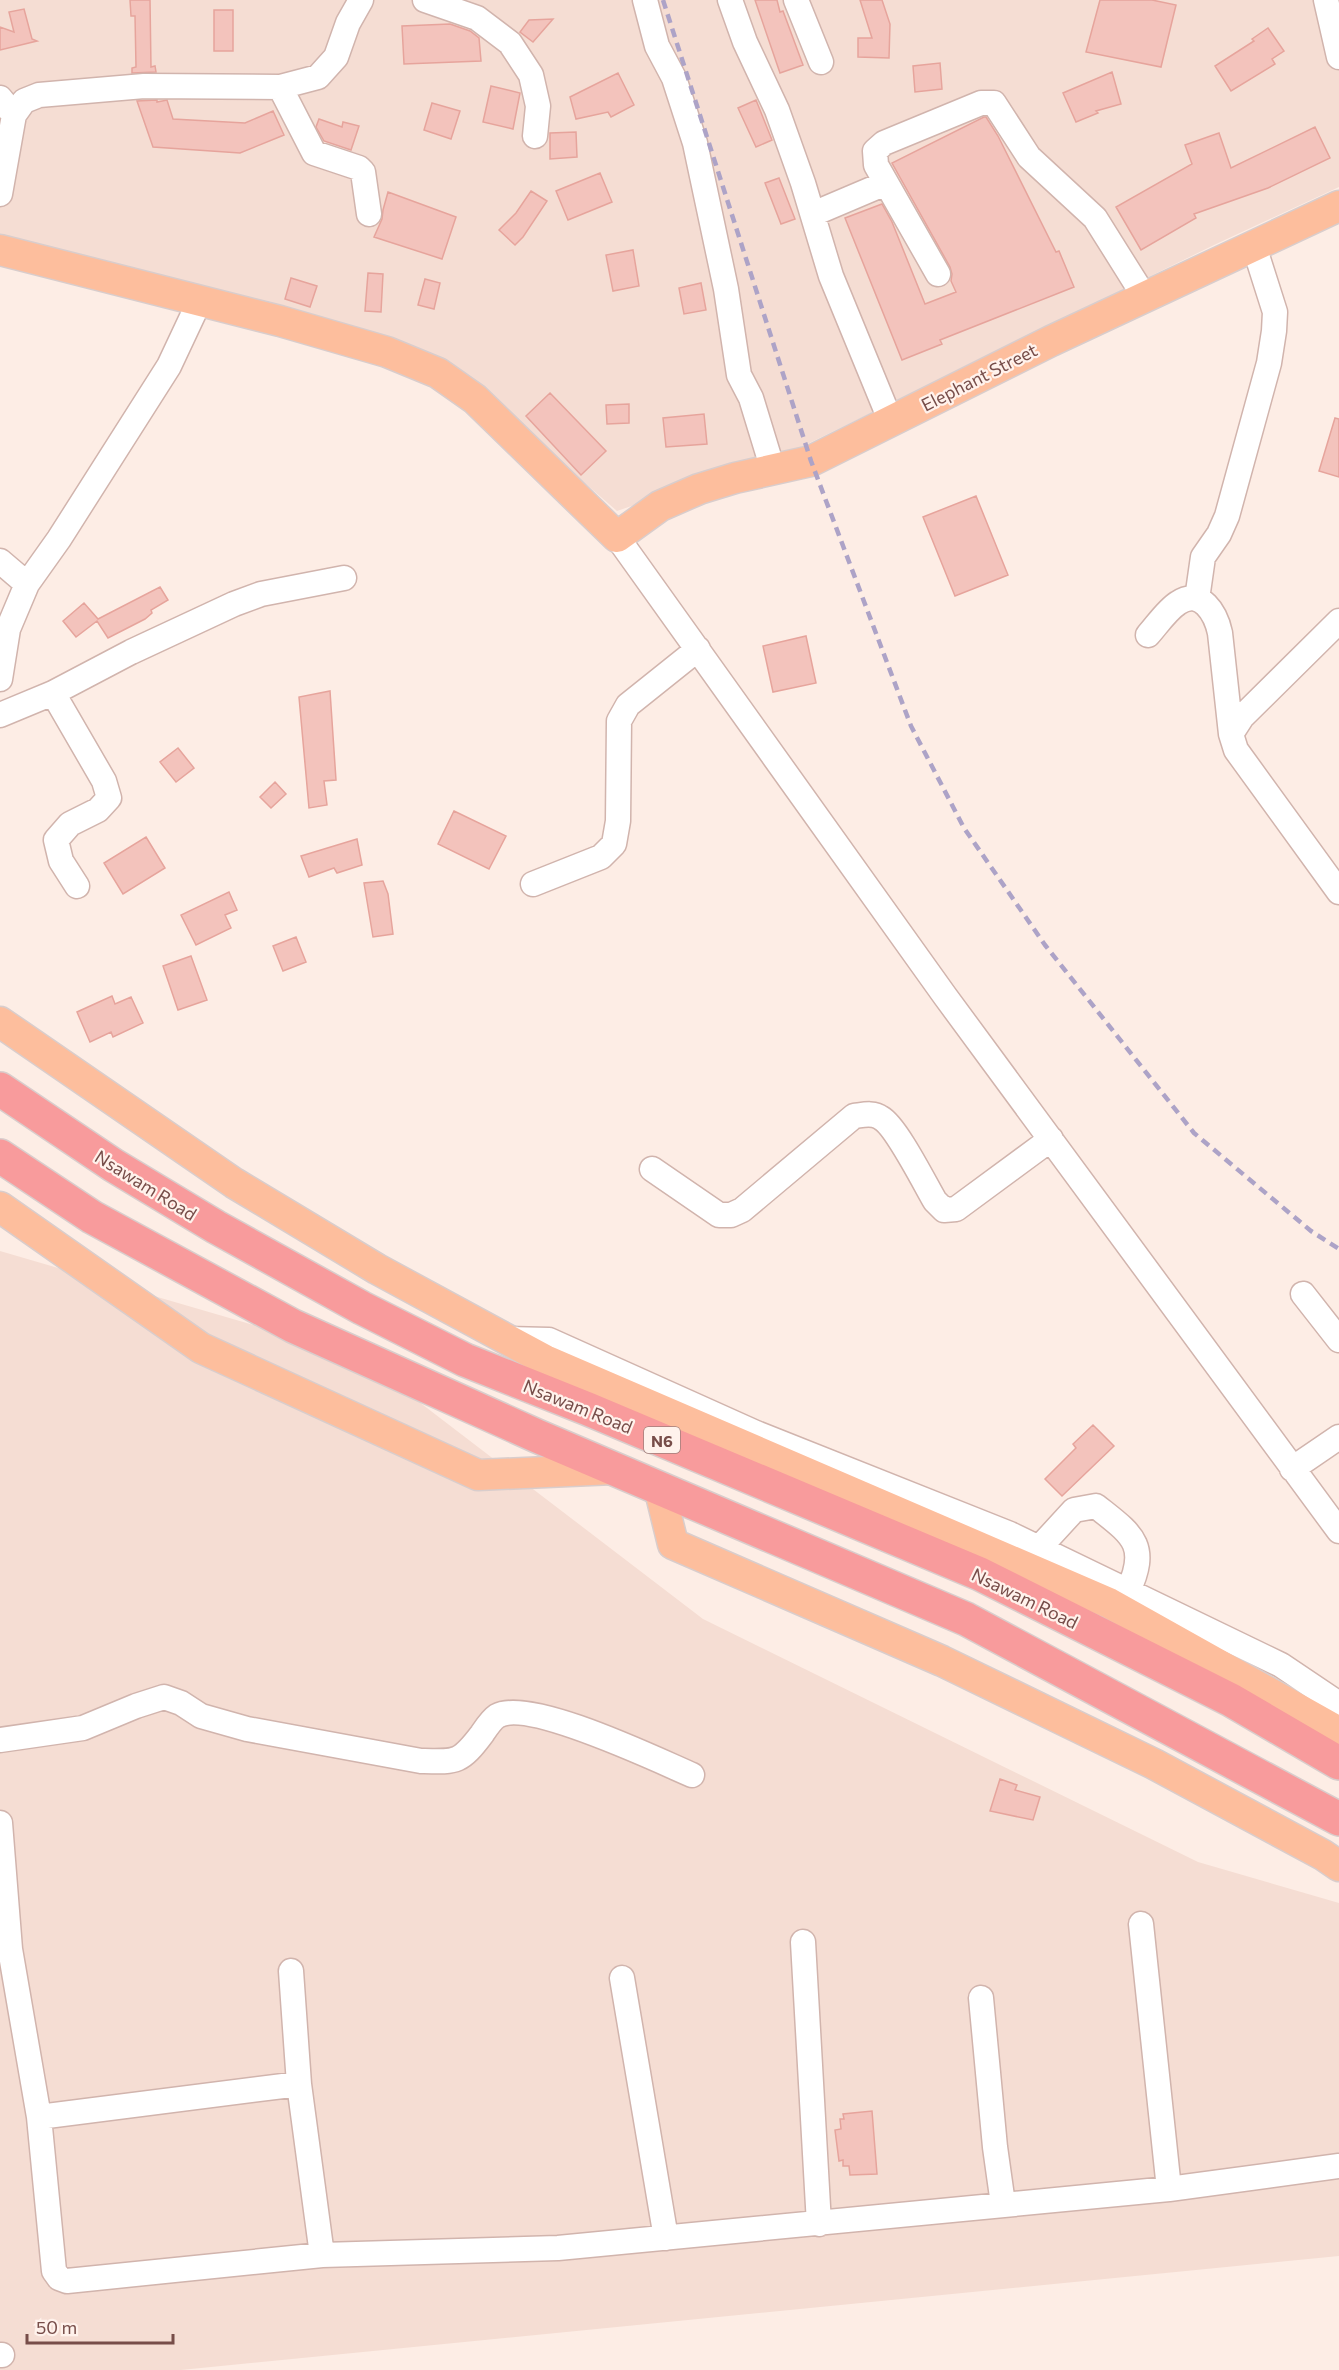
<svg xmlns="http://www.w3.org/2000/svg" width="1339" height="2370" font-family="Commissioner,sans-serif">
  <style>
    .residential { fill: #f5ddd3 }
    .building { fill: #f3c3bc; stroke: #e6a49c; stroke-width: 1.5 }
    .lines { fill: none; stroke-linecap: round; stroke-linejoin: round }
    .minor-casing { stroke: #d1b4ad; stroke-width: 27 }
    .major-casing { stroke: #d9cdcc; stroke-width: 33 }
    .highway-casing { stroke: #d9cdcc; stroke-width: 36 }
    .minor { stroke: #fff; stroke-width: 24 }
    .major { stroke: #fdbe9d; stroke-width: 30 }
    .highway { stroke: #f89b9c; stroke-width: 33 }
    .rail { stroke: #ada3c7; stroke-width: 4.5; stroke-dasharray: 9 6; stroke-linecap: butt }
    .labels { text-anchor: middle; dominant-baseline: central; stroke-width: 4.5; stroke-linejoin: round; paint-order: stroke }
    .shield { fill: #fff2ec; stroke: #a07e7a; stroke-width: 1.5 }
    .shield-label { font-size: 16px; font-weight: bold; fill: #774d49 }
    .street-label { font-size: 18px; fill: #774d49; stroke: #fff2ec }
  </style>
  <rect width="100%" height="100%" fill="#fdede5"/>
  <!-- residential -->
  <path class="residential" d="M0,0H1339V187L1214,245L795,450L617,511L457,372L0,238Z
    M0,1251L359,1356L703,1619L1198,1862L1339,1903V2256L181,2370H0Z"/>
  <!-- building -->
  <path class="building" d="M130,0H150L151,67L155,66L156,72L132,73V68L136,67L135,16H131Z
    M755,0H777L780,12L783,11L803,65L780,73Z
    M860,0H882L890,24L889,58L858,57V38H872Z
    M1100,0H1152L1176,5L1161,67L1086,52Z
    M24,9L32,39L37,41L0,50V27L14,32L9,12Z
    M214,10H233V51H214Z
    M553,19L533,42L520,32L529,20Z
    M450,24L470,31L479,38L481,61L404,64L402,26Z
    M1268,28L1284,51L1272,59L1275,64L1231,91L1215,66L1254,41L1252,39Z
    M940,63L942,89L915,92L913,66Z
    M1112,72L1121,104L1096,111L1098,113L1076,122L1063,93Z
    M618,73L634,105L611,117L608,112L576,119L570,97Z
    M491,86L520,93L513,129L483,122Z
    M157,100V102L167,100L173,119L245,123L273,111L284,135L240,153L153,147L137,101Z
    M756,100L772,140L756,147L738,108Z
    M432,103L460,111L451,139L424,130Z
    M984,117H986L998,136L1056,252L1059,251L1074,287L940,340L942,344L902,360L845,218L882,204L892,222L925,304L956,292L951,281L952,274L950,267L892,163Z
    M319,119L342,127L343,122L359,126L351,150L324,141L316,127Z
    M1315,127L1330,158L1268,188L1194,214L1196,218L1141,250L1116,207L1192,164L1185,145L1219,133L1231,168Z
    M576,132L577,157L550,159V133Z
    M600,173L612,202L568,220L556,191Z
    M779,178L795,219L781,224L765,183Z
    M531,191L547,201L523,237L515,245L499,230L516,213Z
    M388,192L456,217L442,259L374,237L382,219L383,210Z
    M633,250L639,286L613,291L606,255Z
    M368,273L383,274L381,312L365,311Z
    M291,278L317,286L310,307L285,299Z
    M425,279L440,283L434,309L418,305Z
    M701,283L706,310L684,314L679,288Z
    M550,393L606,451L581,475L526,416Z
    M629,404V423L607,424L606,405Z
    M704,414L707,444L666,447L663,418Z
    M1335,418L1339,419V477L1319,471Z
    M976,496L1008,575L955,596L923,517Z
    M160,587L168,600L151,610L152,613L145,619L108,638L97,621L76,637L63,621L84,603L98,619Z
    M806,636L816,683L773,692L763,646Z
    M330,691L336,780L324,781L327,805L309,808L299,697Z
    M178,748L194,768L176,782L160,762Z
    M275,782L286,794L271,808L260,797Z
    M454,811L506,836L489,869L438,844Z
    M146,837L165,868L123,894L104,863Z
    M357,839L362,865L337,873L334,868L309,877L301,856Z
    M383,881L388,894L393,934L373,937L364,883Z
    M229,892L237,910L225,915L231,928L196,945L181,915Z
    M296,937L306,962L283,971L273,946Z
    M191,956L207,1000L178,1010L163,966Z
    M112,996L115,1004L131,997L143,1023L113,1037L111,1032L90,1042L77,1012Z
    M1093,1425L1114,1446L1062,1496L1045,1479L1076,1448L1073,1444Z
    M1000,1779L1017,1785L1015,1790L1040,1797L1033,1820L990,1811Z
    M872,2111L877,2174L850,2175L849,2166H843V2160L839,2161L835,2130L841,2129L840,2119H844L843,2114Z"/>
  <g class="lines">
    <!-- minor casing -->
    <g class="minor-casing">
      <path id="minor" d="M425,0L477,18L510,43L531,75L538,106L535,136
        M645,0L657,46L674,78L695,143L726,289L739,375L751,398L773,470
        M730,0L745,42L777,110L803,183L831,276L891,422
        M796,0L821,62
        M1326,0L1339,57
        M280,87L314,153L359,168L363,172L369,214
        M0,98L14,115
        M0,194L14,115L24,101L39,95L144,86L280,87L318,77L336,57L348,23L361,0
        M813,214L886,183
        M938,274L876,165L875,151L884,143L981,103H994L1029,157L1095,218L1144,296
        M617,537L945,996L1339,1531
        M0,561L27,584
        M1197,599L1203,557L1219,534L1227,516L1269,363L1274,331L1275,312L1254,246
        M1148,635C1157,625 1167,610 1178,603C1201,587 1216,614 1220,633L1231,734L1236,750L1339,892
        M0,679L8,629L27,584L59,539L169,366L200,300
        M53,693L104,781L109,798L98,810L70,824L56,840L61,861L77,886
        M0,715L53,693L131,652L234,604L261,594L344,578
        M1231,734L1242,717L1339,621
        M533,884L601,857L614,844L618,821L619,721L628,705L698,649
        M652,1169L719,1215H731L742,1210L854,1116C863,1115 873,1112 881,1118C896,1126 925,1184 935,1201L944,1210L956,1209L1051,1139
        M1303,1294L1339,1340
        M505,1339L549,1340L756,1433L1010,1534L1281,1665L1339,1704
        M1292,1469L1339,1437
        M1039,1548L1074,1510L1096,1506C1131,1534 1150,1544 1128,1591
        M0,1740L83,1728L136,1706L164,1697L181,1703L201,1716L247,1729L421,1761C457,1762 460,1763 482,1734C486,1728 491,1720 497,1716C529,1698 657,1760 692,1775
        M0,1823L10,1949L39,2117L54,2271L59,2278L67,2281L322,2255L558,2248L1169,2189L1339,2166
        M1141,1924L1169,2189
        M803,1942L819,2224
        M291,1971L299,2084L322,2255
        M622,1978L666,2238
        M981,1998L995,2147L1003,2204
        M39,2117L299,2084
        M0,2355H2"/>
    </g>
    <!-- major casing -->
    <g class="major-casing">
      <path id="major" d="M0,250L280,321L387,352L438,373L475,399L617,537L660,506L699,489L735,478L811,461L1051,341L1339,206
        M0,1022L234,1183L377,1269L545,1360L1109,1603L1339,1732
        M0,1207L201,1348L478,1475L614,1469
        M659,1487L673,1544L942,1661L1154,1764L1323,1855L1339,1866"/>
    </g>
    <!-- highway casing -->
    <g class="highway-casing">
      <path id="highway" d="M0,1089L113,1165L216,1227L362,1308L465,1360L588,1409L980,1574L1231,1700L1339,1763
        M0,1156L92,1217L293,1326L537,1436L966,1619L1339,1819"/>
    </g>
    <!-- minor -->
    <use href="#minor" class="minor"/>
    <!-- major -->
    <use href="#major" class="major"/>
    <!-- highway -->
    <use href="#highway" class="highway"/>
    <!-- rail -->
    <path class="rail" d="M663,0L811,461L911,726L964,828L1045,945L1194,1133L1311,1231L1339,1249"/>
  </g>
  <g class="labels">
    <!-- shield labels -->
    <rect class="shield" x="644" y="1427" width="36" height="26" rx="4.5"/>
    <g class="shield-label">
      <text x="662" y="1440">N6</text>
    </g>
    <!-- street labels -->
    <g class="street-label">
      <text transform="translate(979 377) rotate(-27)">Elephant Street</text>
      <text transform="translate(146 1185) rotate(32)">Nsawam Road</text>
      <text transform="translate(578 1406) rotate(22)">Nsawam Road</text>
      <text transform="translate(1025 1598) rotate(26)">Nsawam Road</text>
    </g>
  </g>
  <!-- scale -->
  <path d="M27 2334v9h146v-9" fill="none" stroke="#774d49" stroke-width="3"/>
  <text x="36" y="2334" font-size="18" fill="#774d49" stroke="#fff2ec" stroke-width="4.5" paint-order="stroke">50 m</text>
</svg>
